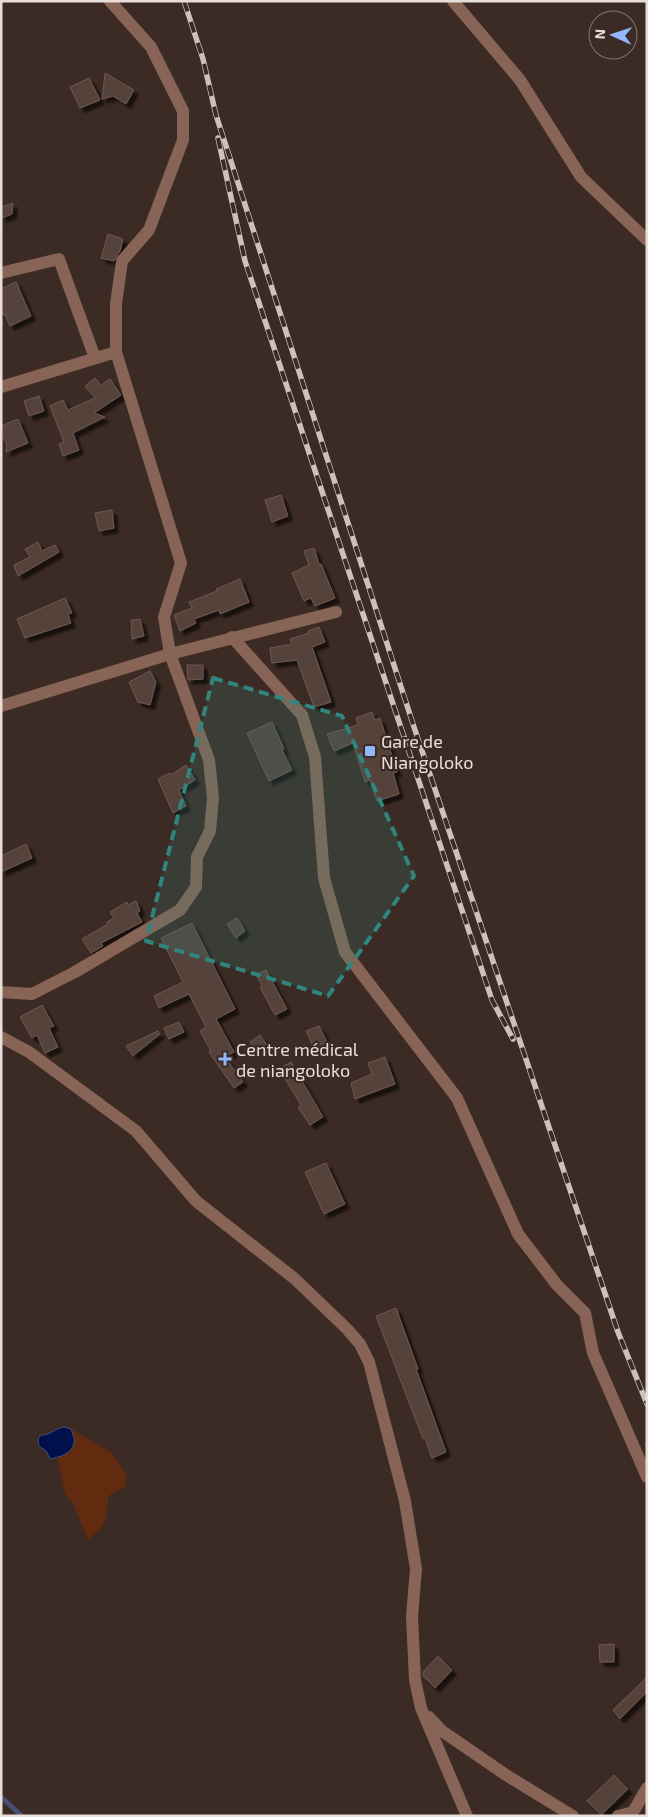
<svg xmlns="http://www.w3.org/2000/svg" width="648" height="1817" font-family="'Exo 2',sans-serif">
  <style>
    .green { fill: #622a0f }
    .water { fill: #00104d; stroke: #464e77 }
    .lines { fill: none; stroke-linecap: round; stroke-linejoin: round }
    .stream { stroke: #464e77; stroke-width: 4.5 }
    .building { fill: #55433b; stroke: #6c5951; filter: url(#shadow) }
    .minor { stroke: #886456; stroke-width: 12 }
    .rail-casing { stroke: #cdc1bc; stroke-width: 5.5 }
    .rail { stroke: #3c2b24; stroke-width: 4; stroke-dasharray: 11; stroke-linecap: butt }
    .marked { fill: #30867e; fill-opacity: 0.2; stroke: #30867e; stroke-width: 4; stroke-dasharray: 10 6; stroke-linejoin: round }
    .poi-dot { fill: #91b8fd; stroke: #3c2b24; stroke-width: 2 }
    .labels { text-anchor: middle; dominant-baseline: central; stroke-width: 4.5; stroke-linejoin: round; paint-order: stroke }
    .poi-label { font-size: 18px; fill: #eadeda; stroke: #3c2b24; text-anchor: start }
  </style>
  <defs>
    <filter id="shadow"><feDropShadow dx="4.5" dy="4.5" stdDeviation="1" flood-color="#0009"/></filter>
  </defs>
  <rect width="100%" height="100%" fill="#3c2b24"/>
  <!-- green -->
  <path class="green" d="M71,1429L111,1452L126,1474V1486L108,1496C107,1518 107,1525 88,1540L74,1505L66,1495L63,1487L58,1457C75,1451 75,1445 71,1429Z"/>
  <!-- water -->
  <path class="water" d="M64,1427L71,1429C72,1433 75,1439 74,1442C73,1454 59,1457 50,1459L46,1451L39,1446L38,1439L41,1435C51,1435 56,1428 64,1427Z"/>
  <g class="lines">
    <!-- stream -->
    <path class="stream" d="M1,1797L22,1816"/>
  </g>
  <!-- building -->
  <path class="building" d="M105,73L134,90L126,104L113,96L102,99Z
    M89,78L100,100L80,108L70,87Z
    M13,203L12,214L1,218V207Z
    M108,234L123,239L120,251L114,261L101,258Z
    M16,282L31,316L10,326L5,315L1,314V289Z
    M95,378L101,385L110,379L121,395L94,413L105,417L73,433L79,450L63,456L59,444L64,442L50,406L63,400L68,410L95,398L85,386Z
    M39,396L44,411L29,416L24,401Z
    M18,419L28,443L6,452L7,445L1,433V426Z
    M281,495L288,516L272,522L265,500Z
    M112,510L114,528L99,531L95,513Z
    M38,542L42,551L55,545L59,552L18,576L14,565L30,557L25,549Z
    M314,548L319,564H321L335,598L315,606L311,598L304,601L292,573L309,565L304,551Z
    M240,579L249,602L220,614L219,610L194,619L196,623L180,631L174,615L192,608L189,602L217,591L216,589Z
    M65,598L72,613L68,614L71,623L25,638L17,619Z
    M140,619L144,636L132,639L131,620Z
    M319,627L325,642L312,647L331,702L314,707L297,660L272,663L270,648L292,644L290,639L309,633L308,631Z
    M187,665H203V679L188,680Z
    M150,671L156,682L150,705L138,702L129,682Z
    M372,712L375,720L380,718L397,772L393,773L399,794L377,801L370,780L365,782L353,743L334,751L327,734L358,725L356,718Z
    M272,722L284,749L282,750L292,770L269,781L247,733Z
    M186,765L195,780L179,790L186,806L173,813L158,779L170,773L171,775Z
    M26,844L32,858L1,872V856Z
    M136,901L140,911L137,913L142,922L101,943L103,946L91,953L82,939L108,924L107,922L114,918L110,912L127,902L128,905Z
    M237,918L245,931L236,938L227,924Z
    M192,923L235,1009L216,1019L234,1052L225,1057L243,1082L234,1088L209,1052L211,1051L200,1031L206,1027L189,994L159,1008L154,996L183,982L161,938Z
    M266,970L287,1009L275,1015L260,987L262,985L256,975Z
    M42,1005L54,1026L49,1028L58,1047L45,1053L37,1035L32,1038L20,1017Z
    M179,1022L184,1032L169,1039L164,1028Z
    M319,1026L327,1042L314,1048L306,1031Z
    M158,1031L160,1034L133,1056L126,1046Z
    M260,1035L266,1044L256,1051L250,1042Z
    M385,1057L395,1084L355,1099L351,1083L372,1074L368,1063Z
    M291,1062L323,1117L310,1125L298,1107L301,1105L279,1069Z
    M326,1163L345,1204L324,1214L305,1172Z
    M396,1308L418,1369H416L446,1452L432,1458L425,1438L423,1439L376,1316Z
    M614,1644V1662H600L599,1645Z
    M438,1656L452,1670L435,1688L423,1676V1672Z
    M647,1677V1692L620,1719L613,1710Z
    M614,1775L628,1789L601,1815L587,1801Z"/>
  <g class="lines">
    <!-- minor -->
    <path class="minor" d="M453,1L520,80L581,177L647,240
      M1,273L59,259L95,358
      M1,387L116,352
      M232,637L302,715L315,757L324,878L345,952L457,1098L518,1234L557,1285L585,1313L593,1353L647,1477
      M1,706L170,654L336,612
      M1,992L32,994L75,972L180,910L196,887L197,857L210,831L213,798L209,760L170,654L164,617L181,563L116,352V304L122,261L149,230L183,140V111L151,47L110,1
      M1,1037L29,1052L136,1131L196,1201L295,1279L347,1329L360,1344L369,1362L405,1501L416,1569L412,1616L415,1680L421,1708L467,1816
      M429,1717L442,1731L506,1775L573,1816
      M618,1816L633,1812L647,1788"/>
    <!-- rail casing -->
    <g class="rail-casing">
      <path id="rail" d="M184,1L203,59L216,115L414,727L618,1332L647,1404
        M218,138L245,261L492,1000L513,1039"/>
    </g>
    <!-- rail -->
    <use href="#rail" class="rail"/>
  </g>
  <!-- marked area -->
  <path class="marked" d="M213,678L342,716L414,876L328,996L146,941Z"/>
  <!-- markers -->
  <g class="poi-dot">
    <rect x="364" y="745" width="12" height="12" rx="2.5"/>
    <path d="M222.5 1051.5h5v5h5v5h-5v5h-5v-5h-5v-5h5z"/>
  </g>
  <g class="labels">
    <!-- poi labels -->
    <g class="poi-label">
      <text x="381" y="741">Gare de<tspan x="381" dy="21">Niangoloko</tspan></text>
      <text x="236" y="1049">Centre médical<tspan x="236" dy="21">de niangoloko</tspan></text>
    </g>
  </g>
  <!-- border -->
  <rect width="648" height="1817" fill="none" stroke="#eadeda" stroke-width="5"/>
  <!-- north arrow -->
  <g transform="translate(613 35) rotate(273)"><circle r="24" fill="#3c2b24" stroke="#82736d"/>
  <path d="M0-4L9 19L0 12L-9 19Z" fill="#91b8fd"/>
  <text y="-8" font-size="14" font-weight="bold" text-anchor="middle" fill="#eadeda">N</text>
  </g>
</svg>
